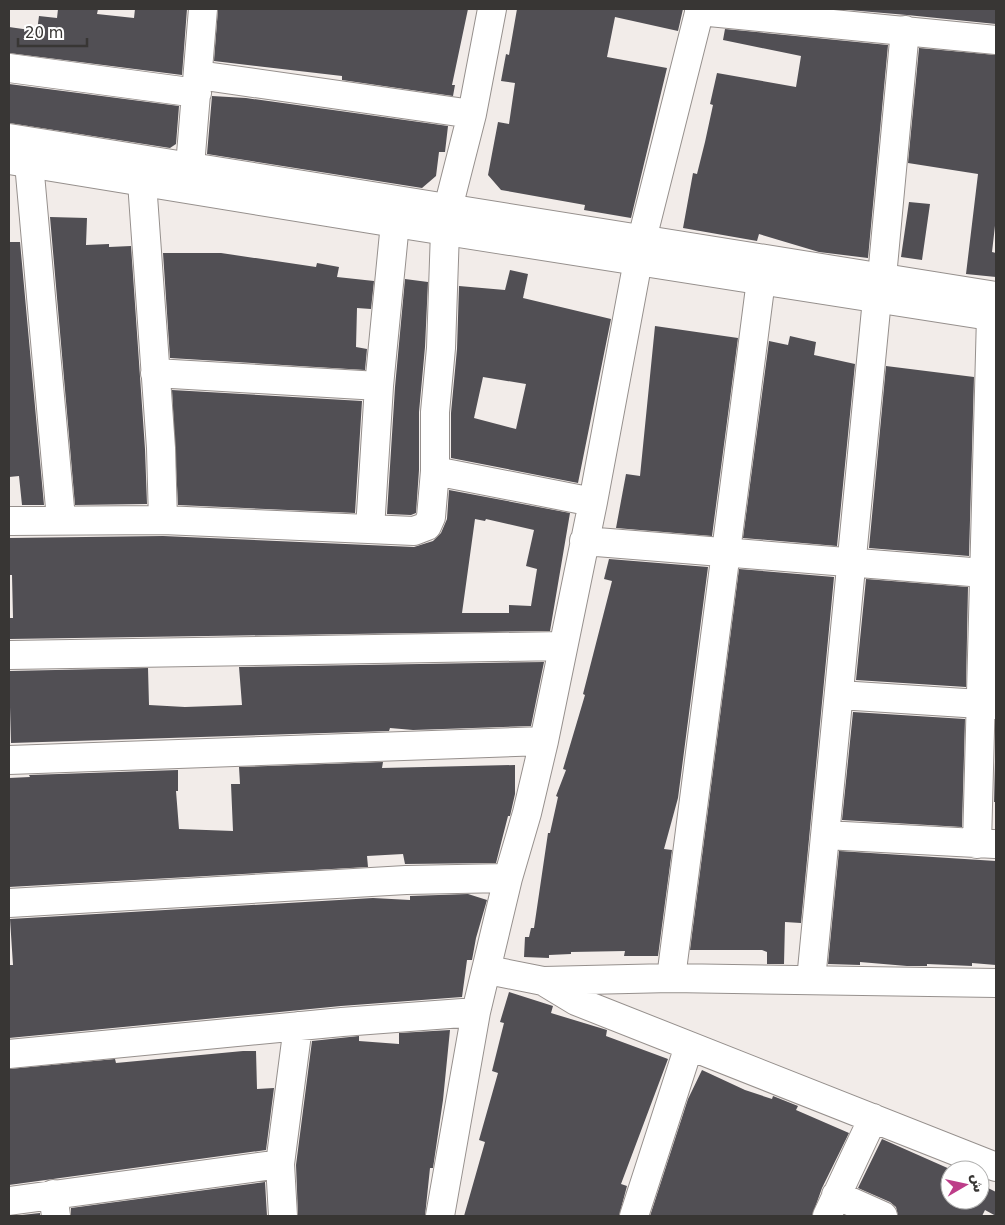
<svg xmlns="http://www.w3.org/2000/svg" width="1005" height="1225" font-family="'DejaVu Sans','Noto Sans Arabic',sans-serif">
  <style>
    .building { fill: #514f54; fill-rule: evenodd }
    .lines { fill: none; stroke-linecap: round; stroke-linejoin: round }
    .street-casing { stroke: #96908d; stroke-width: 30 }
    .secondary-casing { stroke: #96908d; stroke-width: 30 }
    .street { stroke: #fff; stroke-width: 28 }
    .secondary { stroke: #fff; stroke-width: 28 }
  </style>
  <rect width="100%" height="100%" fill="#f2ece9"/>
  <!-- building -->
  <path class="building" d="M58,9H98L97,14L134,18L135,9H187L182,75L9,53V27L37,31L39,16L57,18Z
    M218,9H468L452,85H455L453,96L342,80V76L214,61Z
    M517,9H683L678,31L615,17L607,57L667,68L631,218L584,210L585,205L501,190L488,175L498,122L509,124L515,83L501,81L506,54L509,55Z
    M837,9H996V24L907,15Z
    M725,29L888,45L868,258L819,252L759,234L757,241L683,228L693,173L697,174L705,142L713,105L710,104L717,73L796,87L801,56L723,40Z
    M919,48L996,55V217L992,252L996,253V277L966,274L978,174L908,163Z
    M9,84L179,106L176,144L170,148L9,123Z
    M212,96L246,98L448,126L445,152H439L436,176L422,188L207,154Z
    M909,202L930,204L922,260L901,257Z
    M50,217L87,218L86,245L109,244V247L131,246L145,449L147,504L75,505Z
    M9,242H20L44,505H22L19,476L9,477Z
    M163,253H221L316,267L317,263L339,267L337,277L374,281L371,309L357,308L356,347L367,349L365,370L170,358Z
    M510,270L528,274L523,298L611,319L578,483L451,458V413L457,349L459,286L505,290ZM483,377L526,384L516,429L474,418Z
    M405,279L428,282L425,347L419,412V470L416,513L411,515L387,514L395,387Z
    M655,326L738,338L712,536L616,528L626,474L640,476Z
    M790,336L816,342L814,355L855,364L837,546L743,538L769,341L788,345Z
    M886,366L974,377L969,556L869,548Z
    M172,390L362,401L355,513L178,505Z
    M449,490L570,513L550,631L9,639V618H13L12,575H9V538L163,536L414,547L433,541L441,533L447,519ZM475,519L485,521L486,519L534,530L526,566L537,569L531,606L509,605V613H462Z
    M609,559L708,567L678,798L664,849L672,850L658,956H624L625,951L571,952V954L549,955V958L524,957L525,937H529L531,928H534L548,833H550L558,797L556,796L566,770L563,769L585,695L583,694L612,581L604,579Z
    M739,569L834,577L801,923L785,922L784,964H767V952L762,950H690Z
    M866,579L968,587L966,687L856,680Z
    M544,662L531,726L413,730L390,728L389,731L11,743L9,671L148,668L149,705L185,707L242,705L239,667Z
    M853,712L965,719L962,827L842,820Z
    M996,721V802H994Z
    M383,762L382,768L515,765V794L510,816H508L496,863L405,864L403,854L367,856L368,867L9,887V778L30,777L29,775L178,770V791H176L179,829L233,831L231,784H240L239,767Z
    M839,851L996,861V965L972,963V966L927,964V966H907L860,962V965L828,964Z
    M468,894L487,900L476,938L472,960H467L462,997L341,1006L9,1038V965H13L10,919L373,898L410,900V896Z
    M509,992L553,1006L551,1013L607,1030L606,1036L668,1059L621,1184L627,1186L619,1216H464L485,1142L479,1140L498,1073L492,1071L504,1023L500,1022Z
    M450,1030L443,1100L433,1168H430L425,1216H298L296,1165L312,1041L359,1036V1041L399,1044V1033Z
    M243,1051H256L257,1089L274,1088L266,1150L9,1185V1069L115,1059L116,1063Z
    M702,1070L745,1090L772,1099L773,1096L798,1106L796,1110L849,1133L822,1188L812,1216H650L688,1099Z
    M882,1139L952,1170H950V1200H980V1184L996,1192V1216L985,1210L982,1216H898L896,1207L890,1202L858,1188Z
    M265,1182L267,1216H71V1208Z
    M40,1213V1216H13Z"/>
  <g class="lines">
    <!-- street casing -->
    <g class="street-casing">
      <path id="street" d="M699,11L996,40
        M9,68L197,93
        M198,75L472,114
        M29,163L61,519
        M190,166L203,9
        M142,182L161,448L163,520
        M882,277L905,30
        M155,373L379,386
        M435,471L593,502
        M9,521L163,520L414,531L427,526L431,517L435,471V412L441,348L445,231L448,208L472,114L492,9
        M370,529L379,386L395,223
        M584,541L996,574
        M9,655L563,646
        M839,695L996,705
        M9,760L544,741
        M825,835L995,844
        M977,844L991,316
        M9,903L406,880L508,878
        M488,970L543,981L671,978L996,983
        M671,978L761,280
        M811,980L877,299
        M543,981L576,1001L996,1167
        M9,1054L342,1022L476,1012
        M280,1164L298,1026
        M53,1194L56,1216
        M836,1195L883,1216
        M9,1201L280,1164L283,1216
        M440,1216L476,1012L508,878L527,813L544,741L593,502L642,239L700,9
        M634,1216L689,1046
        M827,1216L873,1118"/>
    </g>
    <!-- secondary casing -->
    <g class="secondary-casing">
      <path id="secondary" d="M9,138L996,296
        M9,160L395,223L996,317"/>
    </g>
    <!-- street -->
    <use href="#street" class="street"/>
    <!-- secondary -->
    <use href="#secondary" class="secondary"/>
  </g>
  <!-- border -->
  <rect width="1005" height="1225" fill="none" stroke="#383634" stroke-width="20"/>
  <!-- north arrow -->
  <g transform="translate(965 1185) rotate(81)"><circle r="24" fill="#ffffff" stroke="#afafae"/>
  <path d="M0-4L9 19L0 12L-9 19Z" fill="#bd3d89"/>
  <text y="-8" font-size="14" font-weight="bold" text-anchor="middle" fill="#383634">ش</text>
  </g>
  <!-- scale -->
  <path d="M18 38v8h69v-8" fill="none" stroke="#383634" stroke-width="2.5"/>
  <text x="25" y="38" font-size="15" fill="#383634" stroke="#ffffff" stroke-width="4" paint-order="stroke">20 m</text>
</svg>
